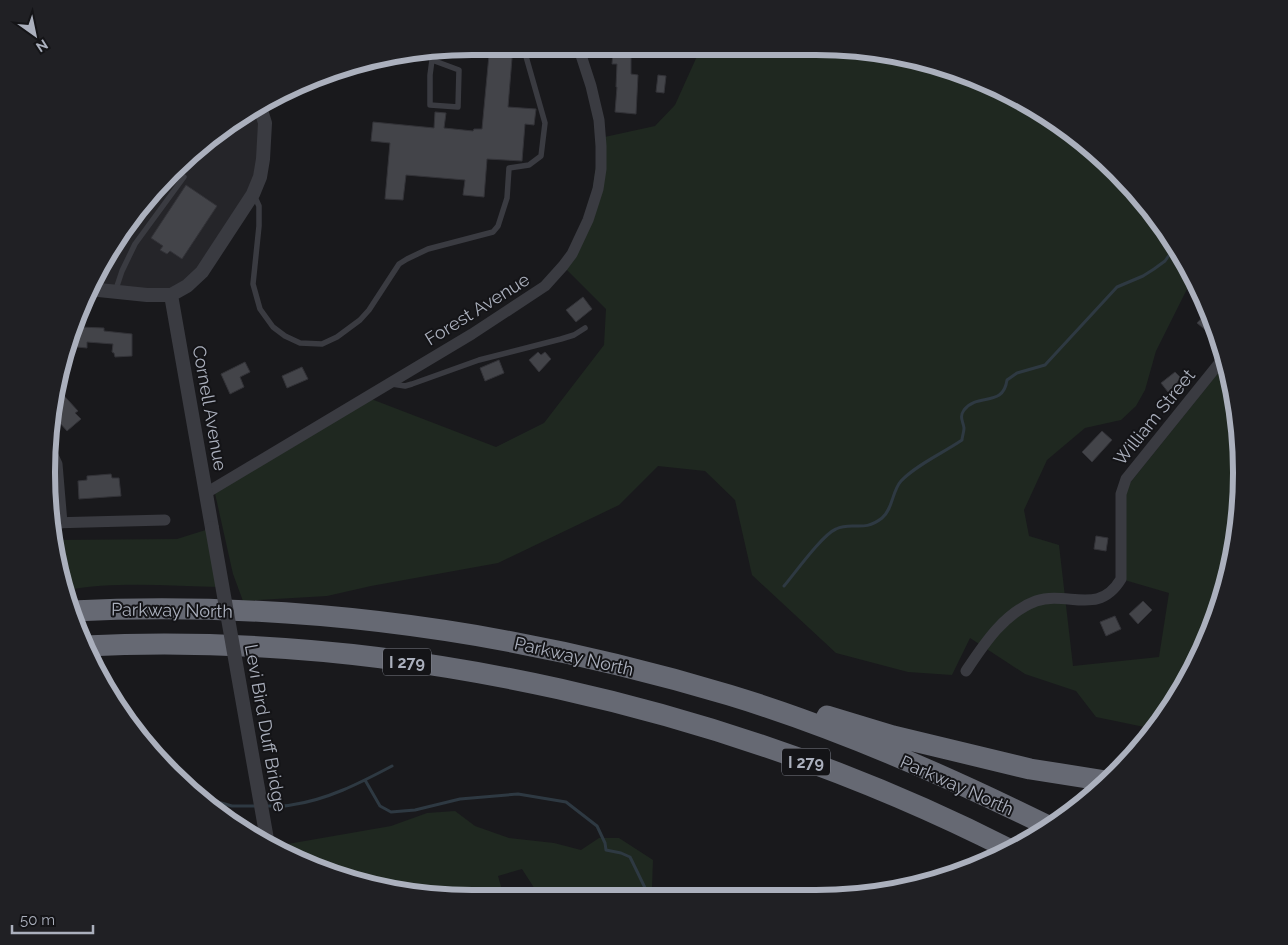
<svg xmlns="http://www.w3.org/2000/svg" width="1288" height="945" font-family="Raleway,sans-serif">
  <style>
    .built { fill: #252529 }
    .green { fill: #1f2820 }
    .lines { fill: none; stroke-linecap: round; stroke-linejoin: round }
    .stream { stroke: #2e3942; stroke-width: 3 }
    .building { fill: #434449; stroke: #333338 }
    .service { stroke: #3a3b41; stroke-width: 5.5 }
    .minor { stroke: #3a3b41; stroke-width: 11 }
    .tertiary { stroke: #3a3b41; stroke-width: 14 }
    .motorway { stroke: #666973; stroke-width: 21 }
    .tertiary-bridge { stroke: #3a3b41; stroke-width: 14 }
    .labels { text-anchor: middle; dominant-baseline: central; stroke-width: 4; stroke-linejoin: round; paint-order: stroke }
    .shield { fill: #141417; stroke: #7e818b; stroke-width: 1 }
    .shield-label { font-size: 16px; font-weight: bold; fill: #abb0bd }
    .street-label { font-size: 18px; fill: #abb0bd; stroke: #141417 }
    .rim { fill: none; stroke: #abb0bd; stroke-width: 6 }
  </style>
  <rect width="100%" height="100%" fill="#19191c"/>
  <!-- built -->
  <path class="built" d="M260,107V177L202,272L171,295L90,284L145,201L159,185L236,118Z"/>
  <!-- green -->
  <path class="green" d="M758,46H816L926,61L1052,118L1153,213L1193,277L1156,351L1145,390L1136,406L1121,420L1085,428L1047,460L1024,510L1029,536L1059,545L1073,666L1159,657L1169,593L1121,579V494L1227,362L1241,444L1238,528L1219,609L1185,685L1154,729L1096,717L1076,691L1025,674L970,638L952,675L908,672L836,653L752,575L735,500L705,471L658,466L619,505L498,563L371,586L327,596L243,601L233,574L214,489L366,397L496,447L544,423L604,345L606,309L563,266L588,220L600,138L655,126L675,105L698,54L757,56Z
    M212,528L222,587C171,586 117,581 66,590L53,540L177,539Z
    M455,811L475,826L509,838L554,843L581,850L599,838H619L653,860L652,887L655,896L540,897L522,869L498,876L504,897L444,898L362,884L284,855L282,845L391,826L427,813Z"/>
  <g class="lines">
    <!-- stream -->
    <path class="stream" d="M784,586C795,573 822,535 836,529C853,521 863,533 882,518C893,509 892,491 901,481C916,465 943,453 962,440C962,437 964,432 964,428C963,421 959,417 964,410C978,392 1003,408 1007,380L1017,373L1045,365L1117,287L1143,276L1154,269L1165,261L1175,247
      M365,780L380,806L391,812L415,810L460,799L518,794L566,802L597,826L605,843L606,850L621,853L630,857L649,896
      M200,797L232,806H258
      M264,806C273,806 283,807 291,805C327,800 360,783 392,766"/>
  </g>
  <!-- building -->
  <path class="building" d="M481,46H513L508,107L536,109L534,125L525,124L522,161L487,159L484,197L463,195L465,180L406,175L403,200L385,199L390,143L371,141L373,122L434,128L435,112L446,113L444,128L473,131L474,129H482L489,55H480Z
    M613,52H631V74L638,75L636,114L615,112L617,87H616L617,64H612Z
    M658,75L666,76L664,93L656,92Z
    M186,185L217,206L182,259L170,251L167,254L160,250L163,246L151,238Z
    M583,297L592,309L576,322L566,310Z
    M1208,311L1214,326L1208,332L1197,323Z
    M79,327L104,328V331L132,334V356L115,357L114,353L112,352L113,344L87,342V348L77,347Z
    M538,352L541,355L545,352L551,359L539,372L529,360Z
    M499,360L504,373L485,381L480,368Z
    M245,362L250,372L240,377L244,387L230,394L221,374Z
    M302,367L308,379L287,388L282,376Z
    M1175,372L1181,378L1177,382L1178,384L1168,392L1161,383Z
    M58,389L78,411L75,413L81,419L67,431L51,413Z
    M1102,431L1112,440L1092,462L1082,452Z
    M111,474L112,478H119L121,496L79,499L78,481L87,480V476Z
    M1096,536L1108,538L1106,551L1094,549Z
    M1143,601L1152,610L1138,624L1129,614Z
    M1115,616L1121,629L1106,636L1100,622Z"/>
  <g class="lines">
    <!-- service -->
    <path class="service" d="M431,52L432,60L430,75V105L458,107L459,70L432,60
      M254,195L259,206V226L253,284L260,309L273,327L285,336L300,343L322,344L337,337L360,320L369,310L399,264L407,259L428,249L493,232L498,226L507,198L509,168L529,165L541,156L545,123L523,46
      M115,292L122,271L135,244L184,177
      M392,384L405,386L412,384L479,360L561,339L574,335L585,328"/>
    <!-- minor -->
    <path class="minor" d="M50,449L57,464L62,523
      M206,493L472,334L545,286L563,266L572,254L588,220L598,189L601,169V146L599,120L591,86L578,46
      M50,523L165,520
      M966,671C984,644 1004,613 1036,601C1068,590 1098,617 1121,579V494L1126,479L1225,356"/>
    <!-- tertiary -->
    <path class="tertiary" d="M89,289L147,295H171L187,286L202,272L253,194L260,177L263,159L265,123L260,107
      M171,295L212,528"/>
    <!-- motorway -->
    <path class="motorway" d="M72,611C294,600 516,631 729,695C838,728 945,775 1048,826
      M85,646C397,631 731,708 1009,849
      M827,716L893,736L1030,769L1106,781"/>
    <!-- tertiary-bridge -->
    <path class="tertiary-bridge" d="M212,528L268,845"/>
  </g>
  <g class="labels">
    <!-- shield labels -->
    <g class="shield">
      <rect x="383" y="648.5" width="48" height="27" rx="4"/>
      <rect x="782" y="748.5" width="48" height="27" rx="4"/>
    </g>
    <g class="shield-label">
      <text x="407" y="662">I 279</text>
      <text x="806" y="762">I 279</text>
    </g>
    <!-- street labels -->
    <g class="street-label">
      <text transform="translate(477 309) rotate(-32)">Forest Avenue</text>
      <text transform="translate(210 408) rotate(80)">Cornell Avenue</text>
      <text transform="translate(1154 417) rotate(-51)">William Street</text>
      <text transform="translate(172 610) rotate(1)">Parkway North</text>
      <text transform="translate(574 656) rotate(13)">Parkway North</text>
      <text transform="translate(266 728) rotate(80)">Levi Bird Duff Bridge</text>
      <text transform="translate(957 785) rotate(24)">Parkway North</text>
    </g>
  </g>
  <!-- crop -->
  <path d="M0 0H1288V945H0ZM472 55H816A417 417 0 0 1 1233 472V473A417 417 0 0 1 816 890H472A417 417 0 0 1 55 473V472A417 417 0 0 1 472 55Z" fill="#202024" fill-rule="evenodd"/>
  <path class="rim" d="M472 55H816A417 417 0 0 1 1233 472V473A417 417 0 0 1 816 890H472A417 417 0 0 1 55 473V472A417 417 0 0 1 472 55Z"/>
  <!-- north arrow -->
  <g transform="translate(35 35) rotate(147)" stroke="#141417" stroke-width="4" paint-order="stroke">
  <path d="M0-4L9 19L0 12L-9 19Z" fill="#abb0bd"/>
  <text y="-8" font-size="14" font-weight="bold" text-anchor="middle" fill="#abb0bd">N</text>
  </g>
  <!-- scale -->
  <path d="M12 925v8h81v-8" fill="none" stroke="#abb0bd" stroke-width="2.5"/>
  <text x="20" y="925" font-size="15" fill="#abb0bd" stroke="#141417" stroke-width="4" paint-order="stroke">50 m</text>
</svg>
